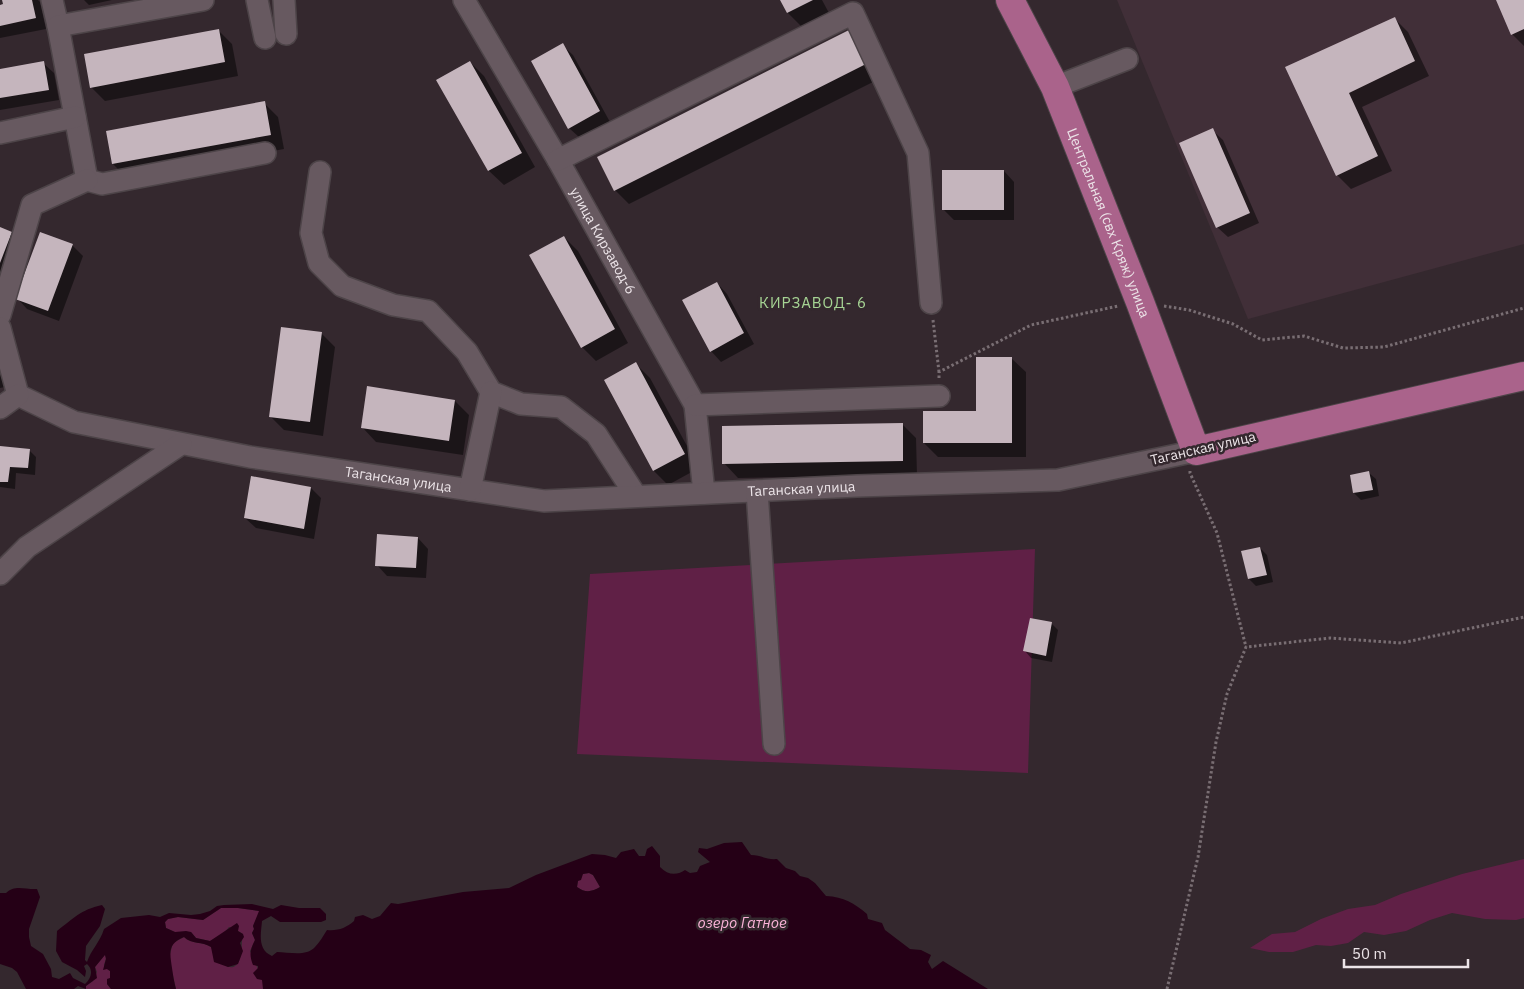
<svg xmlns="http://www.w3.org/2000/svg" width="1524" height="989" font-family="'IBM Plex Sans',sans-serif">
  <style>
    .built { fill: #412f38 }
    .green { fill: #602046 }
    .water { fill: #250016; fill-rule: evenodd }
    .shadow { fill: #0007 }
    .building { fill: #c5b5bd }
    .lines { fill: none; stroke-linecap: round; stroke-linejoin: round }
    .minor-casing { stroke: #4d4448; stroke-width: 24 }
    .major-casing { stroke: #4d4448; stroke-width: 30 }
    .path { stroke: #796e73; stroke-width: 3; stroke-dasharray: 2.5 2.5; stroke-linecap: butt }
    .minor { stroke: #675960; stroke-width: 21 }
    .major { stroke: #aa638b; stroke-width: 28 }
    .labels { text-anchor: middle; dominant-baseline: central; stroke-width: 5; stroke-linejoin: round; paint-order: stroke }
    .street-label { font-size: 14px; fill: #ece4e8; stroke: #34282e }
    .neighbourhood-label { font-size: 15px; letter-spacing: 1px; fill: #a6d494; stroke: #34282e }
    .water-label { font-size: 15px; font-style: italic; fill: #fab2d7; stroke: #34282e }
  </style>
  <rect width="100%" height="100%" fill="#34282e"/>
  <!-- built -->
  <path class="built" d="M1117,0H1524V244L1248,319Z"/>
  <!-- green -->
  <path class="green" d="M1035,549L1028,773L577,754L590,574Z
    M1524,859V918L1516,920L1485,919L1452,913L1430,920L1406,931L1384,935L1364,932L1348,943L1331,946L1316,945L1293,952H1269L1250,948L1272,934L1295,932L1321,919L1348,909L1375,905L1401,894L1462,874Z
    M589,873L593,875L600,887C592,892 585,893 577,887L578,880L582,874Z
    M221,908H238L260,911L253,926L254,929L252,933L255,940L250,951L264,983L263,989H176L169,958L173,943L184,937C192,945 202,941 211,947C214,956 231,978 239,961C243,953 241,942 243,934L238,931L237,929L229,927L223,934L210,941L196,938L191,932H175L166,928L165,922L168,919L178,917L203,920Z
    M105,954L106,958L104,965V969H107L110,971V979L107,980V984L111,989H86V986L93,981L97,972L95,967Z"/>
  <!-- water -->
  <path class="water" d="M742,842L751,855C761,855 766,860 777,859L786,868L795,871L800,876L808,878L815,883L826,896C844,897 854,903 867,914L868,919L882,923L885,930L910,949L921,950L931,955L928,962L932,969L943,961L988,989H263L262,980L257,979L253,973L258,968V966L253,965C249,955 250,950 255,940L252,933L254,929L253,926L259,911L238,908H221L203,920L178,917L168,919L165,922L166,928L175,932L186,931L191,932L196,938L210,941L237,923L239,926L238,931L243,934L244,937L240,943L243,951L238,964L228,967L214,962L211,947C202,941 192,945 184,937C167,944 170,953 172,968C173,975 174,982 176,989H111L107,984V979L110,978V971L107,969L103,970L106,959L105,955L95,967L97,978L86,986V989L78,986L74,989H26L17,972L12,968L0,964V893H6C15,884 26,890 37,889L40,897L29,929V937L31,946L43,954L51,969L52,977L59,979L70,973L73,978L85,984C91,979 94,970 87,964L84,966L86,971L85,977L77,970L62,962L56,951L57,931C74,918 80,910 102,905L105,909L100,926L86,946L85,960L87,962C91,950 100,942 104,929L121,918L149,915L160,917L169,913L191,915L200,914L210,911L217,906L224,905L252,904L273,909L281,905L299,908H320L326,914V920L321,922H280L271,916L262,921C261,933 257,950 272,956L277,952C289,952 306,957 315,947C320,942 323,936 327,930C338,931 346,928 354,921L355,917L363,915L372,919L380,916L391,903L398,904L463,892L509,888L536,875L592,854L605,855L616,858L621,852L634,849L639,856H645L647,849L652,846L660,856V867C668,875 676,876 685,870L690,873L697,872L700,866L710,862L698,852L699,848L707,849L724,843ZM589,873L593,875L600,887C592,892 585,893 577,887L578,881L581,880L583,874Z"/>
  <!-- shadow -->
  <path class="shadow" d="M3,0H38L40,2L46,29L0,38V6L4,5Z
    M84,0H112L89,5Z
    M781,0H822L829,13L802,27L788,13Z
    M1498,0H1524V46L1512,34Z
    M1394,18L1408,32L1429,76L1362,107L1392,171L1351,189L1337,175L1287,68Z
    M218,30L232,44L238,76L105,101L91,87Z
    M848,31L863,45L879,79L629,204L615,190L598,157Z
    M562,45L573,55L610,122L580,138L569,128Z
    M470,62L484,76L535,167L504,185L489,171L438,80Z
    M43,63L54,73L59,100L0,110V70Z
    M264,103L278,117L284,149L127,178L113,164Z
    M1212,130L1223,140L1259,223L1228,237L1217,227Z
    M1004,171L1014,182V220H954L944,210Z
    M0,228L11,233L22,243L0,300Z
    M564,237L578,251L628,343L596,361L582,347Z
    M72,245L83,256L59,321L27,309L17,298Z
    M717,283L727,294L754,344L721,362L711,351Z
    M321,333L335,347L323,436L284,430L270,416Z
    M1011,358L1026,372V457H938L924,443L977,412Z
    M0,360L10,386L0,388Z
    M636,364L650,378L699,468L668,485L654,471L605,380Z
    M455,401L469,415L463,455L376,442L362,427Z
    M902,424L916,438L917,475L738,478L724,463Z
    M0,447L29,450L36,457L35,475L16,473L15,489L0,487Z
    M1369,473L1376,479L1379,496L1361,500L1354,493L1351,476Z
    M311,488L321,498L314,539L256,528L245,518Z
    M418,538L428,549L426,578L387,576L377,565Z
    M1260,548L1267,555L1273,582L1256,586L1249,579L1242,552Z
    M1052,624L1058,630L1052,662L1031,658L1025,651Z"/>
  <!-- building -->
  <path class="building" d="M2,0H32L36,18L0,26V5L3,4Z
    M780,0H813L787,13Z
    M1496,0H1524V29L1511,35Z
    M1395,17L1415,61L1349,93L1378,156L1336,176L1285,67Z
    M219,29L225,62L90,88L84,54Z
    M849,30L866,64L614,191L597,157Z
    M563,43L600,111L568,129L531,61Z
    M44,61L49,90L0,98V69Z
    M470,61L522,153L488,171L436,80Z
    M265,101L271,135L112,164L106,131Z
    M1213,128L1250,213L1216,228L1179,143Z
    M942,170H1004V210H942Z
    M0,227L12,232L0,263Z
    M40,232L73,244L48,311L15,299Z
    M564,236L615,329L581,348L529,255Z
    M717,282L744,333L710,352L682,300Z
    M281,327L322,332L310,422L269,417Z
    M976,357H1012V443H923V411H976Z
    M636,362L685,454L653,471L604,380Z
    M367,386L455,400L449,441L361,428Z
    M903,423V461L722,464V426Z
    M0,446L30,449L28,468L10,467L8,482H0Z
    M1369,471L1373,490L1353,493L1350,475Z
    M251,476L311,487L304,529L244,518Z
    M377,534L418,537L416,568L375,566Z
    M1260,547L1267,575L1248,579L1241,551Z
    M1030,618L1052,622L1046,656L1023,651Z"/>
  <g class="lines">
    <!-- minor casing -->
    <g class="minor-casing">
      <g id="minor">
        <path d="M52,0L58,26"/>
        <path d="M203,0L58,26L87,180L102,184L265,153"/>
        <path d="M257,0L265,38"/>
        <path d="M284,0L286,34"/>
        <path id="s1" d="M464,0L558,160L695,405L704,493"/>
        <path d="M1055,87L1127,59"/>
        <path d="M0,133L75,117"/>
        <path d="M558,160L853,13L918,153L931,303"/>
        <path d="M320,172L311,233L319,263L342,286L393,305L428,311L467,352L491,392L521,404L561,407L596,434L636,496"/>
        <path d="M0,315L32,205L87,180"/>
        <path id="s2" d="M0,328L18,395L74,422L250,457L544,501L857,486L1058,480L1196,451"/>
        <path d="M695,405L939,396"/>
        <path d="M0,408L18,395"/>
        <path d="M470,490L491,392"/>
        <path d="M757,491L774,744"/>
        <path d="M0,574L27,547L181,444"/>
      </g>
    </g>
    <!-- major casing -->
    <g class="major-casing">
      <g id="major">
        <path id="s3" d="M1010,0L1055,87L1140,302L1196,451L1524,376"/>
      </g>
    </g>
    <!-- path -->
    <path class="path" d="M1164,306L1189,310L1233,324L1262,340L1304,336L1343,348L1384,347L1524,308
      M933,320L939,372
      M939,378V372L1031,325L1118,306
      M1190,471V473L1217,533L1246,647
      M1167,989L1198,857L1216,742L1227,694L1246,647L1330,638L1401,643L1524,617"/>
    <!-- minor -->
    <use href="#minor" class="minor"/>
    <!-- major -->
    <use href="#major" class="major"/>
  </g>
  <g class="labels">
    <!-- street labels -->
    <g class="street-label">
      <text stroke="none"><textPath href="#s3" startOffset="244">Центральная (свх Кряж) улица</textPath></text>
      <text stroke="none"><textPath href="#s1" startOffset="278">улица Кирзавод-6</textPath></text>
      <text transform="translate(1203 448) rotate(-13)">Таганская улица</text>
      <text stroke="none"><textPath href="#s2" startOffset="461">Таганская улица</textPath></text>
      <text stroke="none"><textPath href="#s2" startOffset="866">Таганская улица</textPath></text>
    </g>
    <!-- neighbourhood labels -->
    <g class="neighbourhood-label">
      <text x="813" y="302">КИРЗАВОД- 6</text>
    </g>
    <!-- water labels -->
    <g class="water-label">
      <text x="742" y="922">озеро Гатное</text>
    </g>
  </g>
  <!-- scale -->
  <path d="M1344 959v8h124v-8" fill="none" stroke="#ece4e8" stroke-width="2.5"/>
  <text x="1352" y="959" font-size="15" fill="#ece4e8" stroke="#34282e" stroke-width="4" paint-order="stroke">50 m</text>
</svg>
